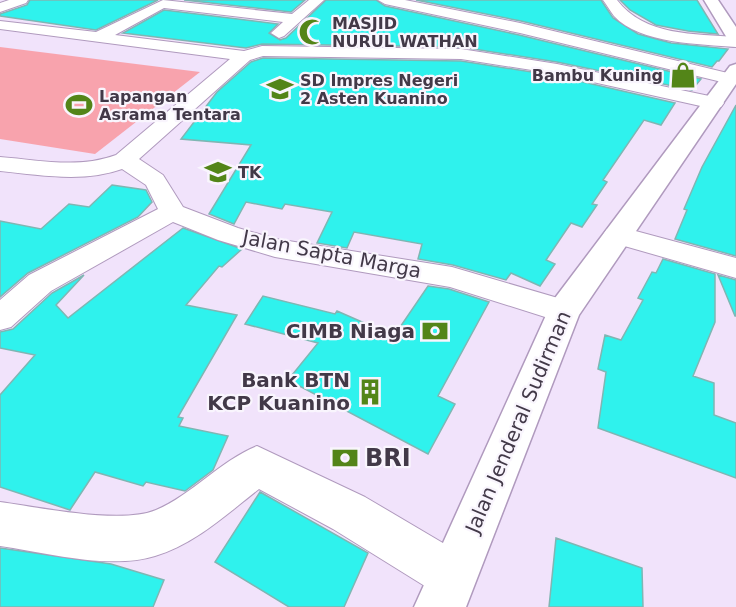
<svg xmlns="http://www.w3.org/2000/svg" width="736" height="607" font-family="'DejaVu Sans',sans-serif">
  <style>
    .green { fill: #f8a3ad }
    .building { fill: #2ff2ed; stroke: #7fb6b3; stroke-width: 1.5 }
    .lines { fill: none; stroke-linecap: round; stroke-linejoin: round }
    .street-casing { stroke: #b09abe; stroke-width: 2 }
    .primary-casing { stroke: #b09abe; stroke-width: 3 }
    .street { fill: #fff; fill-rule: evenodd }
    .primary { fill: #fff; fill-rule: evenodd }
    .labels { text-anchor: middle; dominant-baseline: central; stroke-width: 4.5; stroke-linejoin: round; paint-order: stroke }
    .far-poi-label { font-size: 16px; font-weight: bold; fill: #423948; stroke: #f9f5fd; text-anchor: start }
    .street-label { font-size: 20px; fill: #423948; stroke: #f9f5fd }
    .poi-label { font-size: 20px; font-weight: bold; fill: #423948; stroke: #f9f5fd; text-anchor: end }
    .near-poi-label { font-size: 24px; font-weight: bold; fill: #423948; stroke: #f9f5fd; text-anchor: start }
  </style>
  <rect width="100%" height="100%" fill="#f1e3fb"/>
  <!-- green -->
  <path class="green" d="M0,47L200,72L95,154L0,139Z"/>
  <!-- building -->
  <path class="building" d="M30,0H158L96,30L0,16V14L27,5Z
    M184,0H305L291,12Z
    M326,0H376L385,6L519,35L701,79L692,90L557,62L461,47L262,44L246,48L123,33L164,10L278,24L269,33L280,40L286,38Z
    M416,0H601L613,18L638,34L671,43L728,49L719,61H717L712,67L521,21Z
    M620,0H697L718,34L688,31L656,25L630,10Z
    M263,58L461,61L557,76L675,103L661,125L644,120L603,180L607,182L592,204L597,205L582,227L571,223L546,260L555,264L540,286L511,273L506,280L453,265L418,259L422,244L354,232L347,248L317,243L332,212L285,204L282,209L246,202L234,224L209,214L251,145L181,139L217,92L251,62Z
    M736,105V256L675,239L687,210L684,209L702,167Z
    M112,185L146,190L152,202L138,217L28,273L0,297V221L41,229L69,204L89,207Z
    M183,228L242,249L222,267L219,266L186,305L237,315L178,417L183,418L179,426L228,436L213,470L185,491L146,482L143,486L95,472L70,510L0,487V395L35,355L0,348V332L13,329L52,293L84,275L56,305L68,318Z
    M663,259L715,274V322L693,376L714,383V415L736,423V478L598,428L606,372L598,369L605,335L621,340L643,300L638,298L652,272L656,273Z
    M718,275L736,280V316H735Z
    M428,286L449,289L489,302L438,396L455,404L428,454L288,380L318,343L245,324L263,296L335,314L337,311L394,336Z
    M260,492L368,553L344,607H289L215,562Z
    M556,538L642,568L643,607H549Z
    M0,548L111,564L164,580L153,607H0Z"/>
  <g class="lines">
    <!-- street casing -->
    <g class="street-casing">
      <path id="street" d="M9,0H28L26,3L0,12V3Z
        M163,0L292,14L309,0H324L284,36L279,38L271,33L283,22L164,8L115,35L244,51L262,46L461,49L557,64L714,97L721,99L724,103L721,107L714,109L557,74L461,59L263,56L250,60L139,159L163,175L183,207L238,228L276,239L452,267L575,303L580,311L575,319L564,323L450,287L275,257L218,240L173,222L51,291L11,327L0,330V300L29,275L158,209L146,185L122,169C83,183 41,175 0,171V157C39,160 78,169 116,155L230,59L0,29V21L96,32Z
        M378,0H405L520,23L736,75V83L730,84L520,33L385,4Z
        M603,0H617C644,36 695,34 736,37V47C700,44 640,44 614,16C610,11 607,5 603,0Z
        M617,226L736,258V278L607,241L603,235L607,229Z
        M257,446L365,497L470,559L477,576L470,593L453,600L436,593L333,529L259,489C227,514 195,544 155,556C110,570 47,553 0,546V502C38,507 121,525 156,510C193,494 220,461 257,446Z"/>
    </g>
    <!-- primary casing -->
    <g class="primary-casing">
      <path id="primary" d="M704,0H718L736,27V45L730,43Z
        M736,64V84L579,315L466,607H414L552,302L730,66Z"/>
    </g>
    <!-- street -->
    <use href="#street" class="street"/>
    <!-- primary -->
    <use href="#primary" class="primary"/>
  </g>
  <!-- icons -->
  <defs>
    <g id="mosque-bare" transform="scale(2.07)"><path d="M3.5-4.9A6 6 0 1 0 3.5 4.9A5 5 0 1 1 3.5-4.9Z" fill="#538518" stroke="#f9f5fd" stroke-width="2.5" paint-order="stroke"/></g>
    <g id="shop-bare" transform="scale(2.07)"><path d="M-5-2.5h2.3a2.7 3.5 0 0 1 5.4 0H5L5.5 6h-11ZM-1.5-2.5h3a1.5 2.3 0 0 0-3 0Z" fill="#538518" stroke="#f9f5fd" stroke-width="2.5" paint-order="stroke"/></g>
    <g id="school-bare" transform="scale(2.07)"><path d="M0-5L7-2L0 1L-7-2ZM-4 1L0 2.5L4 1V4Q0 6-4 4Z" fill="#538518" stroke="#f9f5fd" stroke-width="2.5" paint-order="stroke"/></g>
    <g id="stadium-bare" transform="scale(2.07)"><path d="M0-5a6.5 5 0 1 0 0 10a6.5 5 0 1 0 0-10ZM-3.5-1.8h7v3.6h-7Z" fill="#538518" stroke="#f9f5fd" stroke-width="2.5" paint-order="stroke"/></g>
    <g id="bank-bare" transform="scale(2.07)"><path d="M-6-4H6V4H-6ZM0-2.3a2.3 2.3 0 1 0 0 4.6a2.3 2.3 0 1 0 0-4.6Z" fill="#538518" stroke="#f9f5fd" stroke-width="2.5" paint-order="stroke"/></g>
    <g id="building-bare" transform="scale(2.07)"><path d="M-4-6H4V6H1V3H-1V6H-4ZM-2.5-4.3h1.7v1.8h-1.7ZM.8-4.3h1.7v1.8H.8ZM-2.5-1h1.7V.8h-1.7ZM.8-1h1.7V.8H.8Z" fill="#538518" stroke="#f9f5fd" stroke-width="2.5" paint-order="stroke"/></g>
  </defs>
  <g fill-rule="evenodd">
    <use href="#mosque-bare" x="312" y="32"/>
    <use href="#shop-bare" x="683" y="75"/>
    <use href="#school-bare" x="280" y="89"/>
    <use href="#stadium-bare" x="79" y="105"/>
    <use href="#school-bare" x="218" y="172"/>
    <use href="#bank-bare" x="435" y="331"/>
    <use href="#building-bare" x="370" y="392"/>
    <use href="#bank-bare" x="345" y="458"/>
  </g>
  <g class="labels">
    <!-- far-poi labels -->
    <g class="far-poi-label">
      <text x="332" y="23">MASJID<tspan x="332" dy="18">NURUL WATHAN</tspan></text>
      <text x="663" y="75" text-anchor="end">Bambu Kuning</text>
      <text x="300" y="80">SD Impres Negeri<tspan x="300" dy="18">2 Asten Kuanino</tspan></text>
      <text x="99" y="96">Lapangan<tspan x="99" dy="18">Asrama Tentara</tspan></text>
      <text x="238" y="172">TK</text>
    </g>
    <!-- street labels -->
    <g class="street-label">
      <text transform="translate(332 254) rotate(11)">Jalan Sapta Marga</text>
      <text transform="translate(518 422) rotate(-67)">Jalan Jenderal Sudirman</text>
    </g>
    <!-- poi labels -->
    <g class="poi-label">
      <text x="415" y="331">CIMB Niaga</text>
      <text x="350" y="380">Bank BTN<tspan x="350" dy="23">KCP Kuanino</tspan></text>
    </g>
    <!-- near-poi labels -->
    <g class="near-poi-label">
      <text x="365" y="458">BRI</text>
    </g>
  </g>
</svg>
